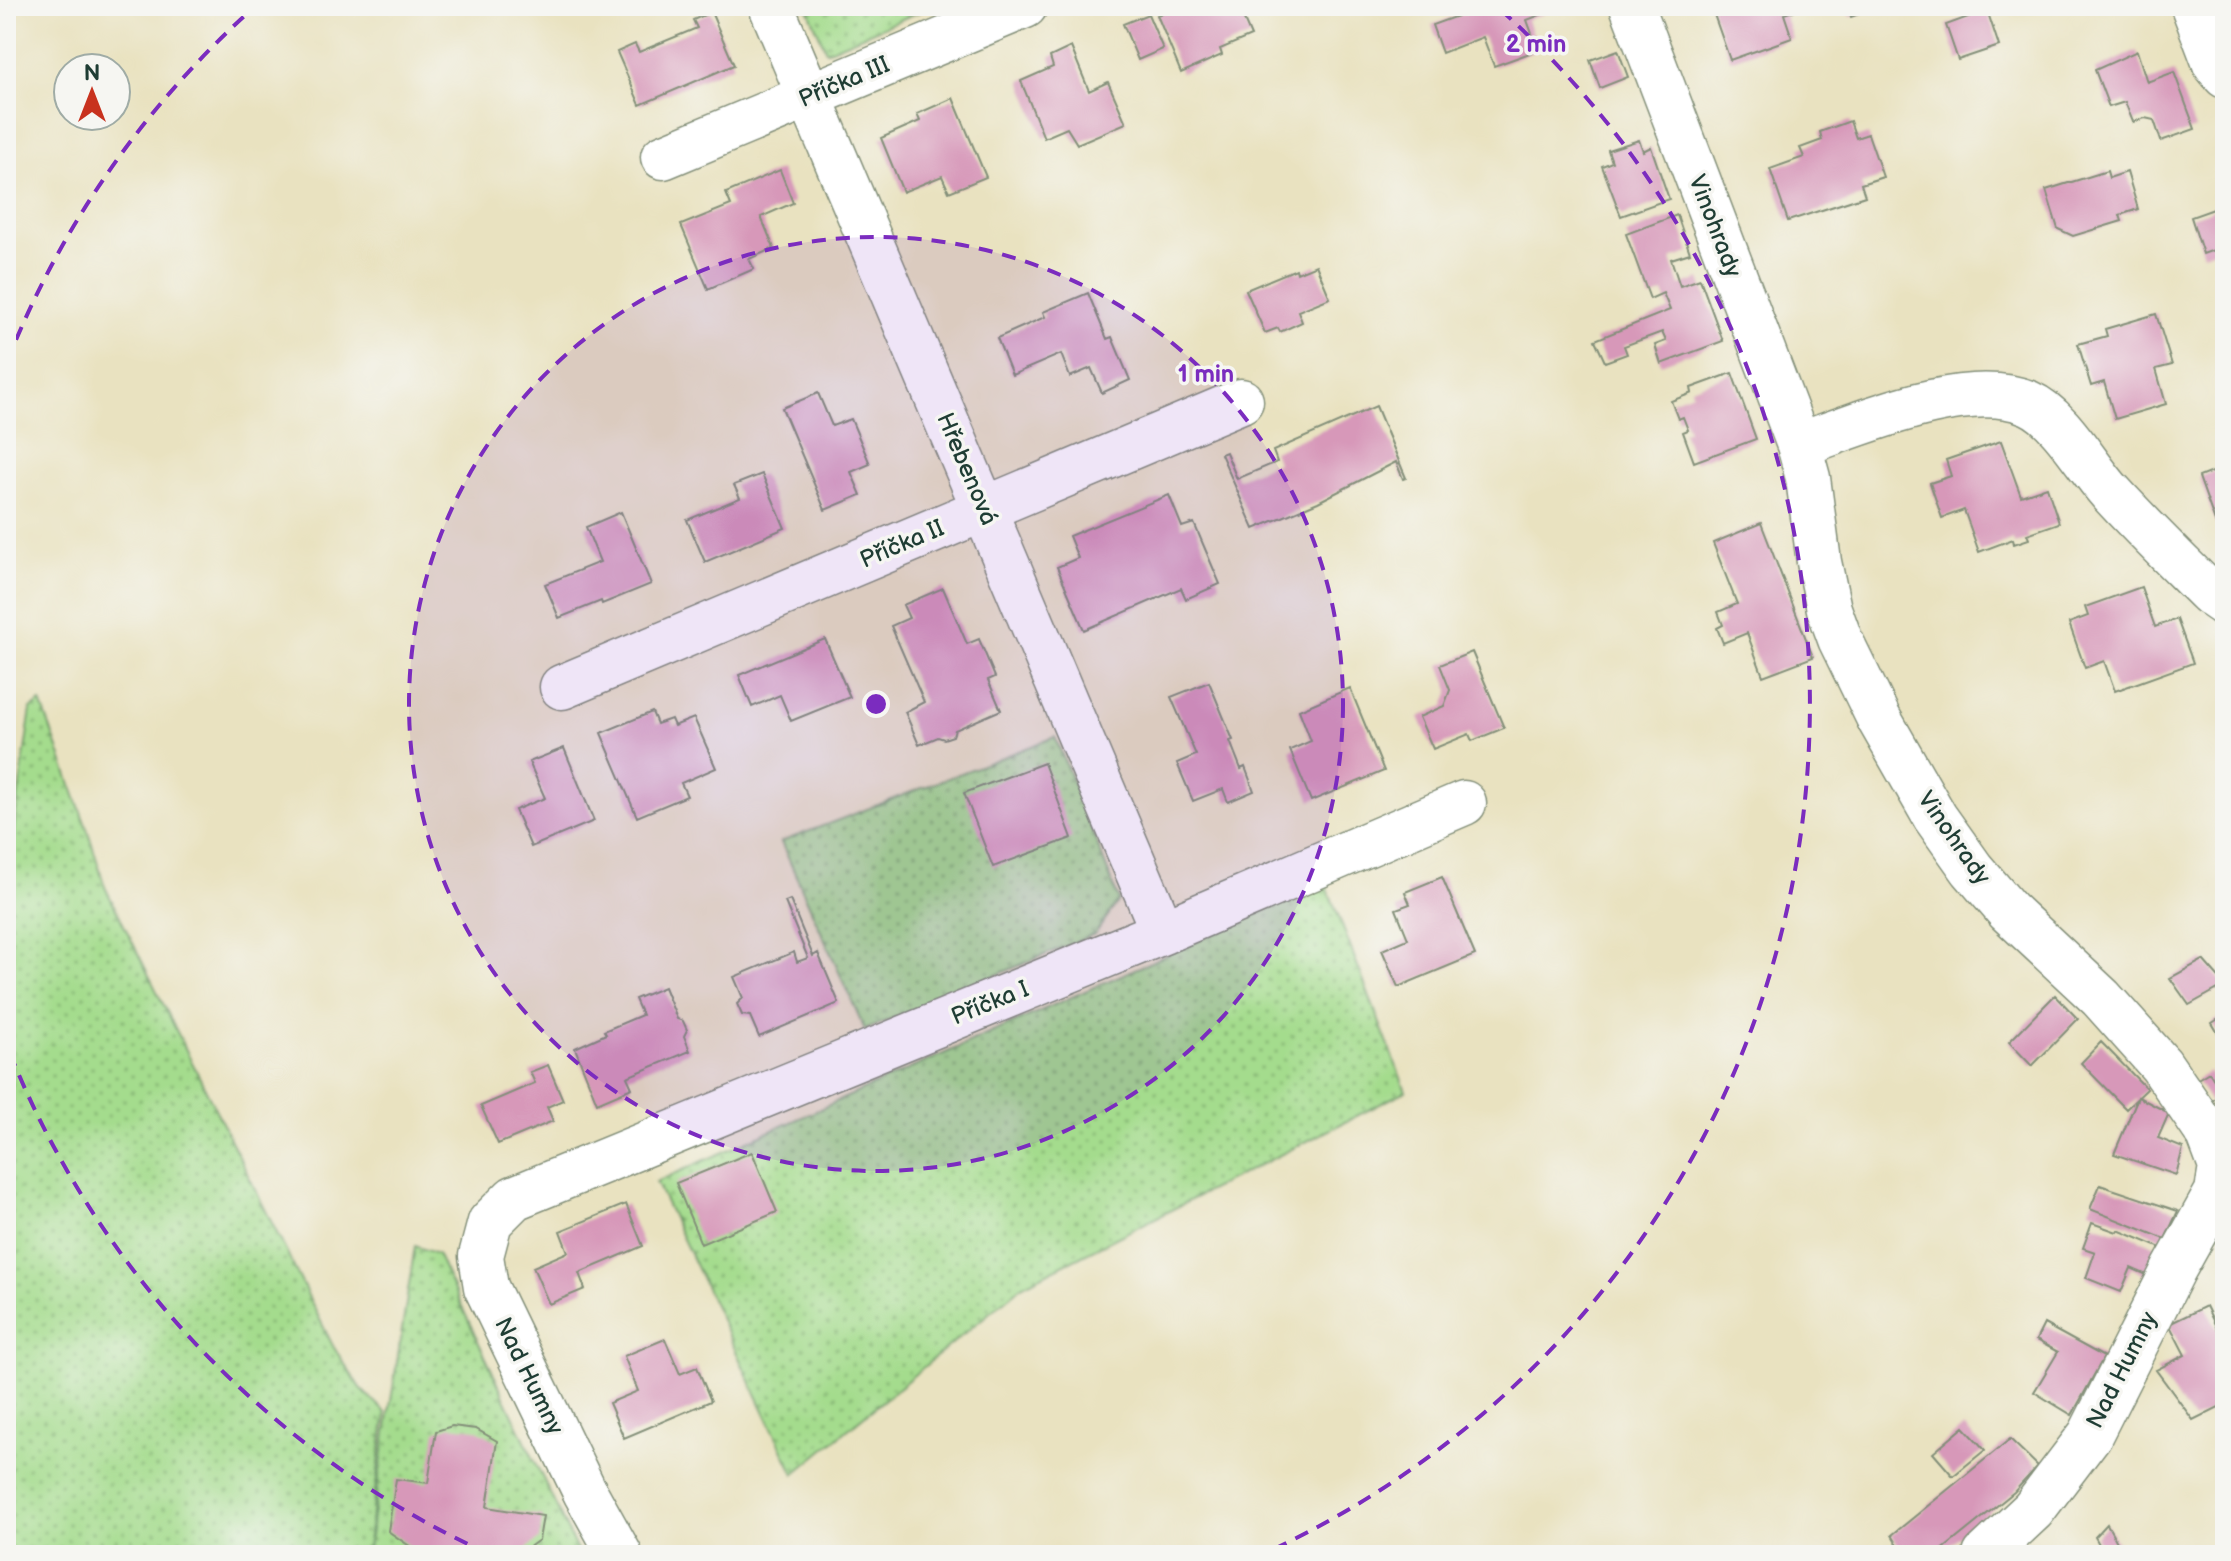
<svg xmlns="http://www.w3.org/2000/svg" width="2231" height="1561" font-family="'Balsamiq Sans',sans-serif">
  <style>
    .grass { fill: url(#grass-dots); stroke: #628c60; stroke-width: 2 }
    .building { fill: #d798b9 }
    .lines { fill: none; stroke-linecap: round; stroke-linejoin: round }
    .minor-casing { stroke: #84907a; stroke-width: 47 }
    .minor { stroke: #fff; stroke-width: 44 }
    .ring { fill: none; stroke: #7b2cbf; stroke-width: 4; stroke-dasharray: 14 10 }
    .labels { text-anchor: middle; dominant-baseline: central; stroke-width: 7; stroke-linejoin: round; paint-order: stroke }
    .street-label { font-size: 24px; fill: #1f3d34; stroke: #f6f6f2 }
    .centre { fill: #7b2cbf; stroke: #f6f6f2; stroke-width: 4 }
    .ring-label { font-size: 24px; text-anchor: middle; font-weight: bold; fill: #7b2cbf; stroke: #f6f6f2; stroke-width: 7; stroke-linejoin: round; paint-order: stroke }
  </style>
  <defs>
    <pattern id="grass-dots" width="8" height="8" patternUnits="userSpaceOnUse" patternTransform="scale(2)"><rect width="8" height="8" fill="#a4dc8d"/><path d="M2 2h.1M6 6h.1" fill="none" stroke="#85b474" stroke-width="1.8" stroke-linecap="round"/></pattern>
  </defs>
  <rect width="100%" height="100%" fill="#f6f6f2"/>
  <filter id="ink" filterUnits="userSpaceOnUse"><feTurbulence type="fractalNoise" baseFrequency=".0125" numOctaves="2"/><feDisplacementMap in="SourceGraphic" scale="16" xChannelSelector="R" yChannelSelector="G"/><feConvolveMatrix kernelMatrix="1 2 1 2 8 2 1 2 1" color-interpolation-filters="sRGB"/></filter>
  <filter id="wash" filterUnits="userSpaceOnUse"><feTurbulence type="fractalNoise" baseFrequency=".006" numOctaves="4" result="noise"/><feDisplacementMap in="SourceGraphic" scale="32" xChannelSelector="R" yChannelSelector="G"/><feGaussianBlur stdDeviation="1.8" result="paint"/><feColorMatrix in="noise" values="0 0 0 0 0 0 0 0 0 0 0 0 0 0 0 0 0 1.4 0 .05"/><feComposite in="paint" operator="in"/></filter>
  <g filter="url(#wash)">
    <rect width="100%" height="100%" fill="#e9e2c0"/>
    <!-- grass -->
    <path class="grass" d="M807,6H933L826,51Z
      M41,702L88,831L105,887L333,1346L360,1388L386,1413L366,1555H6V882L31,709Z
      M1055,737L1119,900L1095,934L865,1030L781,842Z
      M1326,884L1406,1091L1023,1285L794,1474L656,1182Z
      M415,1246L437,1254L579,1555H367Z"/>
    <g id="blocks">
      <!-- building -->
      <path class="building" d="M1178,6H1238L1251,36L1220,49L1222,55L1181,73L1157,15Z
        M1485,6H1563L1527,20L1538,50L1494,66L1483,37L1442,53L1432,25Z
        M1711,6H1806L1784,14L1792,38L1730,60Z
        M1848,6H1881L1851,17Z
        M1987,10L1999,46L1958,60L1946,25Z
        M711,12L734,65L640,105L617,52L635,44L639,52L697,28L693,20Z
        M1148,14L1163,49L1138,60L1123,24Z
        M1071,47L1089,91L1108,82L1126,123L1077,144L1067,128L1044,138L1021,81L1053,67L1050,57Z
        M1618,50L1628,77L1600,88L1590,60Z
        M2137,51L2147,82L2174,72L2195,129L2161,141L2154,120L2145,118L2133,122L2125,102L2109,107L2095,70Z
        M953,98L986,177L949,192L942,176L903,192L881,138L920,121L917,114Z
        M1850,121L1856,138L1868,134L1883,177L1861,184L1865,196L1788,221L1770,169L1804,157L1800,148L1822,140L1820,132Z
        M1639,140L1643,151L1651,147L1669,199L1621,216L1602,166L1612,162L1608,150Z
        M780,170L793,203L761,217L774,248L749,259L754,269L708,289L681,225L731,205L726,193Z
        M2107,171L2109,178L2127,172L2138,209L2120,215L2122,221L2073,236L2058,229L2046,190Z
        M2225,205V246L2203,254L2191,217Z
        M1677,215L1690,253L1671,259L1680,286L1700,279L1723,341L1661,364L1655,345L1666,341L1662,332L1624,346L1627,354L1605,362L1595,340L1670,310L1663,293L1650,299L1626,234Z
        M1316,265L1330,298L1298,311L1302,322L1280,332L1278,328L1265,333L1246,290L1296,269L1297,273Z
        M1088,293L1107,339L1112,337L1130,380L1102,393L1091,368L1070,377L1061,354L1012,375L997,338L1045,317L1043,312Z
        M2156,314L2172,365L2156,369L2166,404L2115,419L2104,382L2091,386L2078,344L2107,336L2105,329Z
        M1732,373L1756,439L1694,462L1683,432L1688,430L1683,417L1678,419L1671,401L1692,393L1691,388Z
        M818,393L832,426L851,419L870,464L851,472L861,495L825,510L782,408Z
        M1376,406L1406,478L1403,479L1396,462L1318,502L1254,529L1221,454L1226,452L1237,479L1277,462L1273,451Z
        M2001,441L2021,496L2047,487L2059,523L2027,534L2029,539L2014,544L2013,539L1979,552L1964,510L1942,518L1930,483L1951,476L1946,460Z
        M2225,460V528L2218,530L2199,477L2222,468L2220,462Z
        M762,474L785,528L705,562L687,520L740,498L734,485Z
        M1169,495L1182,527L1194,523L1220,584L1186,599L1181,588L1084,630L1057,567L1078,558L1069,536Z
        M621,512L651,584L602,604L601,601L559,618L545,584L600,562L586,527Z
        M1761,523L1813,657L1763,676L1747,633L1723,643L1717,628L1723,625L1718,612L1737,604L1713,543Z
        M2141,587L2155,627L2177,619L2193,663L2115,691L2104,661L2085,668L2069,623L2088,616L2085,607Z
        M943,588L967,644L979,639L995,677L988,680L1001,710L955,730L953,736L944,739L938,737L919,745L905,712L924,702L891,626L909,618L903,605Z
        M825,639L850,697L791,721L780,695L752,707L739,675Z
        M1472,652L1504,728L1472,741L1469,734L1433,749L1419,717L1444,706L1450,690L1440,665Z
        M1209,682L1233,740L1230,741L1241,769L1245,767L1254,791L1228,802L1223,789L1193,801L1177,763L1196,755L1171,697Z
        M1350,688L1384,771L1311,801L1290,750L1311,741L1299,710Z
        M652,712L657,724L671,719L674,726L694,718L716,768L681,783L687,796L637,817L601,733Z
        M564,748L594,821L531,847L515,810L545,798L529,762Z
        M1044,763L1072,838L993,867L964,793Z
        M1442,877L1475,955L1398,987L1382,950L1408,939L1396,909L1410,904L1405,892Z
        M790,900L813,956L818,953L839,1003L759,1037L750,1016L742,1015L737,1004L743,998L734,977L794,952L797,962L808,958L785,902Z
        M2203,960L2225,985L2189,1005L2170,978Z
        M664,987L677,1019L683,1021L687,1030L684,1036L690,1051L627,1077L632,1088L597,1103L575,1048L606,1034L604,1031L642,1015L635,999Z
        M2055,995L2078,1019L2032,1066L2009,1042Z
        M2225,1015V1045L2212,1023Z
        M2101,1042L2147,1089L2126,1109L2081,1063Z
        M548,1065L563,1100L547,1107L553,1121L498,1144L481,1106L535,1083L530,1072Z
        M2209,1072L2223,1094L2210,1102L2196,1080Z
        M2138,1097L2169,1113L2158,1138L2183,1148L2176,1175L2114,1154Z
        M752,1152L777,1212L701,1244L676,1183Z
        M2100,1185L2178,1211L2165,1239L2090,1209Z
        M626,1204L643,1246L579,1273L585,1289L549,1304L533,1267L568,1252L560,1231Z
        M2092,1223L2117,1232L2118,1230L2161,1248L2149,1276L2131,1268L2121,1292L2086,1278L2095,1252L2083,1248Z
        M2206,1306L2225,1345V1404L2193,1420L2156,1370L2185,1355L2169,1324Z
        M2044,1324L2104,1357L2072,1415L2034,1392L2058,1352L2036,1340Z
        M665,1339L680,1374L697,1367L711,1401L624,1438L609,1403L638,1391L624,1356Z
        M452,1426L476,1429L497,1441L487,1507L543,1516L539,1540L525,1550L516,1555H431L411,1547L388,1531L396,1479L428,1483L436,1431Z
        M1964,1427L1985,1450L1953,1476L1933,1453Z
        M2010,1439L2038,1466L2014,1492L1936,1555H1904L1892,1535Z
        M2107,1524L2124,1555H2105L2095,1537Z"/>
    </g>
  </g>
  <g filter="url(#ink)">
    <use href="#blocks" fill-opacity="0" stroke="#84907a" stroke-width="2"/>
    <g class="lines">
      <!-- minor casing -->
      <g class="minor-casing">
        <path id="minor" d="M771,6L1163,932
          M1632,6L1799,445L1808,478L1819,562L1829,609L1840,639L1879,719L1935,817L1972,869L2008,911L2101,998L2161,1065L2209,1135L2221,1167L2217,1192L2174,1269L2090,1435L2033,1510L1985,1555
          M2193,6L2215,64L2225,76
          M663,157L1025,6
          M1799,445C1860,424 1966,377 2029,403C2061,417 2087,467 2111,493C2142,527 2176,560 2209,593L2225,604
          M562,687L1241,401
          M620,1555L585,1492L486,1287L481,1256L490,1222L514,1198L1163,932L1464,803"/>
      </g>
      <!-- minor -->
      <use href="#minor" class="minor"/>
    </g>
  </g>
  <!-- distance rings -->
  <circle cx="876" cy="704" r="467" fill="#7b2cbf" fill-opacity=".12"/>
  <g class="ring">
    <circle cx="876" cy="704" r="467"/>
    <path d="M489 1554A934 934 0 0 1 7 1046M7 362A934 934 0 0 1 251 10M1501 10A934 934 0 0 1 1263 1554"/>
  </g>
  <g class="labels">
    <!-- street labels -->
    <g class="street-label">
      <text transform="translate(844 82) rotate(-23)">Příčka III</text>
      <text transform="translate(1715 226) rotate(69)">Vinohrady</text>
      <text transform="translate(967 469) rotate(67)">Hřebenová</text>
      <text transform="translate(902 544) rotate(-23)">Příčka II</text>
      <text transform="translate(1954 838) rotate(55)">Vinohrady</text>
      <text transform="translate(990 1003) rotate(-22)">Příčka I</text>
      <text transform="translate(2122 1370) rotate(-63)">Nad Humny</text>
      <text transform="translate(529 1376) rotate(64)">Nad Humny</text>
    </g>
  </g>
  <circle cx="876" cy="704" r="12" class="centre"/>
  <g class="ring-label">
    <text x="1536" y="52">2 min</text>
    <text x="1206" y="382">1 min</text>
  </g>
  <!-- margin -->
  <rect width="2231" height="1561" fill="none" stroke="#f6f6f2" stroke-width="32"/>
  <!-- north arrow -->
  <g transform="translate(92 92)"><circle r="38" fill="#f6f6f2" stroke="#a0aca6" stroke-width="2"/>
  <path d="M0-6L14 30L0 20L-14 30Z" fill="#c8321e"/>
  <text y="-12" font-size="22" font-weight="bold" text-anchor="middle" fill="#1f3d34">N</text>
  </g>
</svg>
